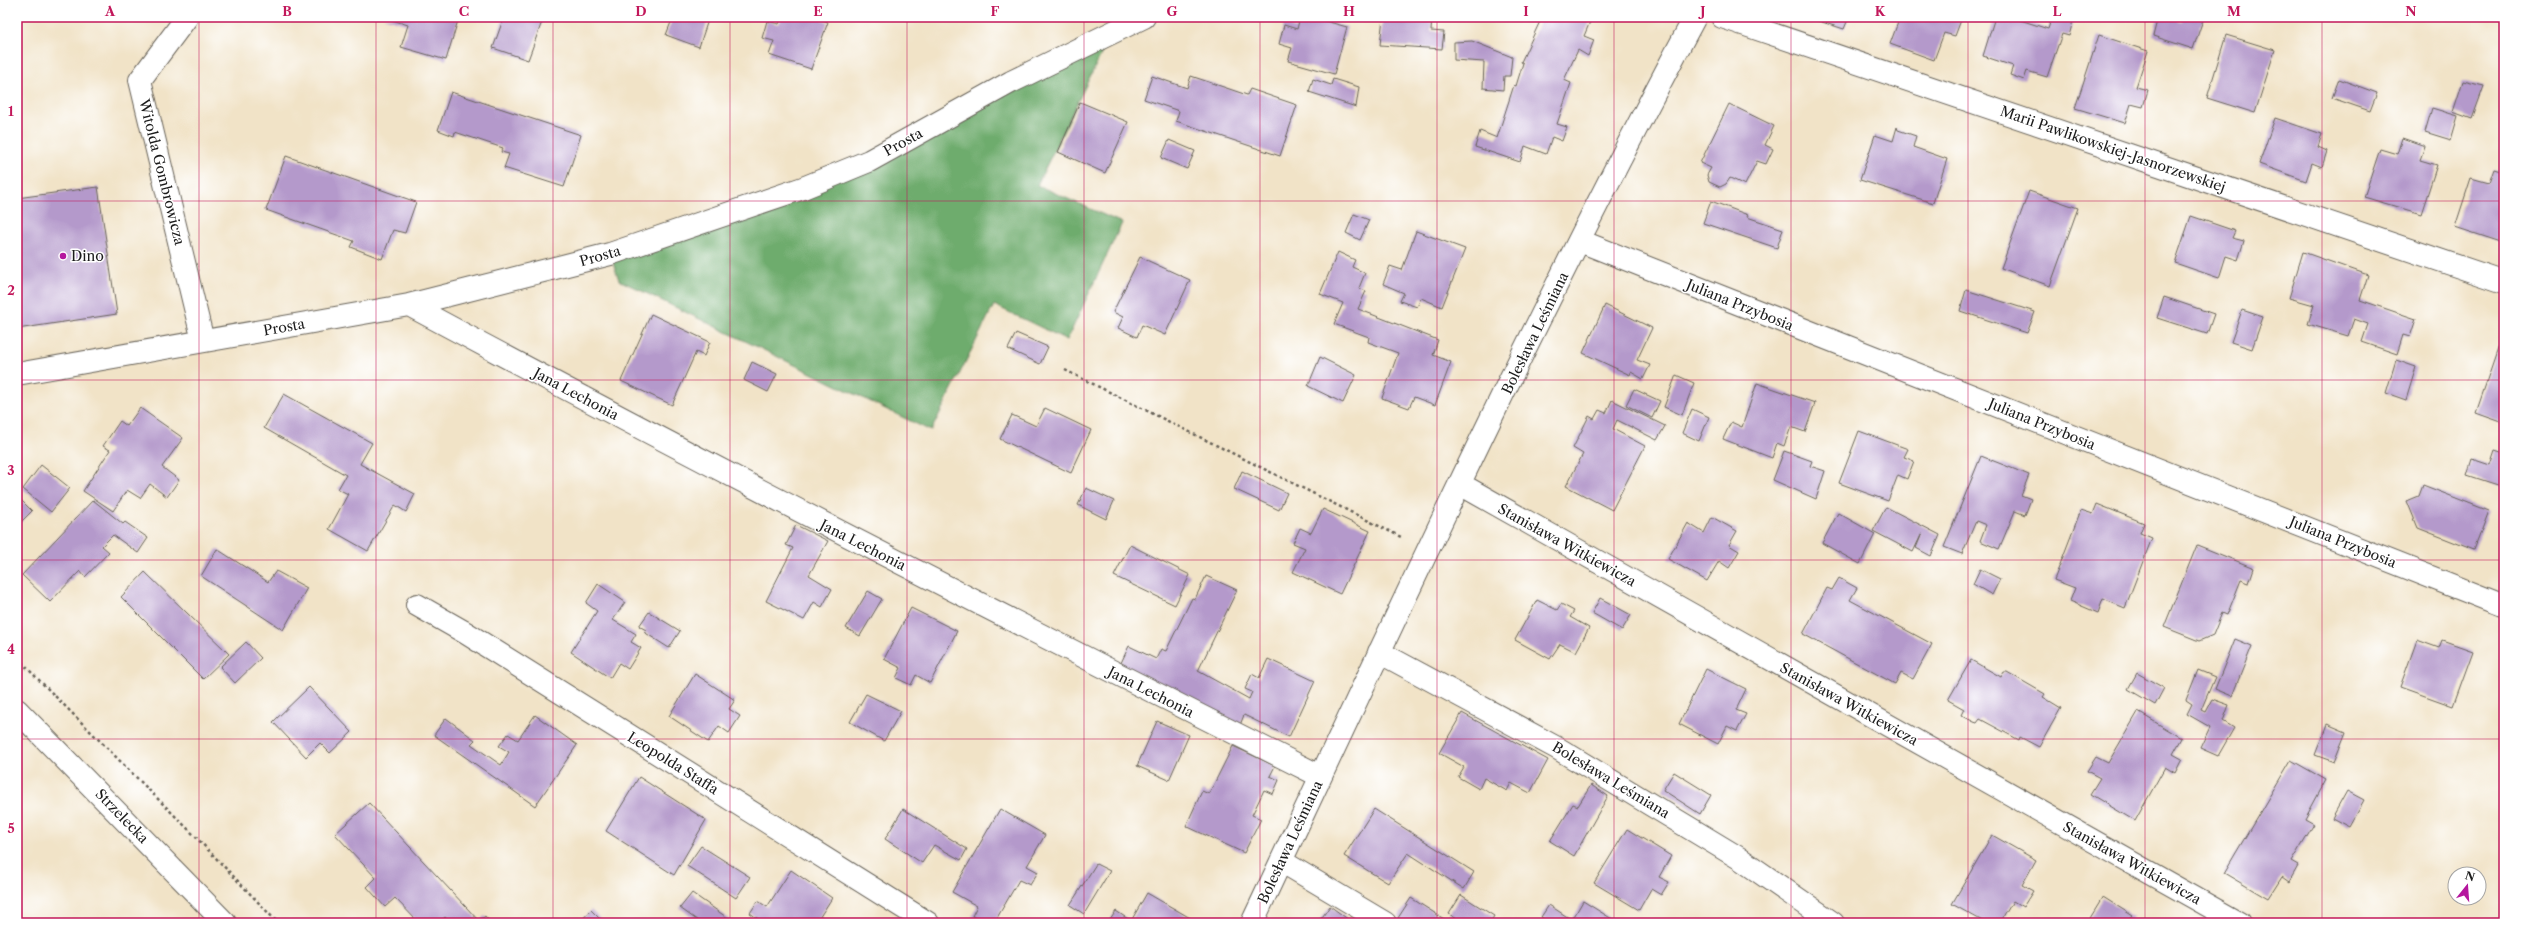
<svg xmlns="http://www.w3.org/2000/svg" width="2521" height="940" font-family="'Libre Caslon Text',serif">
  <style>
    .forest { fill: #6eac6d; stroke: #456444 }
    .building { fill: #b499cb }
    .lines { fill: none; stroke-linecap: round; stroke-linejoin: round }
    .street-casing { stroke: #676258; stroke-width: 24 }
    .secondary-casing { stroke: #676258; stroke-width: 24 }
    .path { stroke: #676258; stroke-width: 2.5; stroke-dasharray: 3 3; stroke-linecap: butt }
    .street { stroke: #fff; stroke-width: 22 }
    .secondary { stroke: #fff; stroke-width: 22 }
    .grid { fill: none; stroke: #c2185b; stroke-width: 1; stroke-opacity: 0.55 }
    .poi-dot { fill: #b5179e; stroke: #fff; stroke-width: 1.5 }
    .labels { text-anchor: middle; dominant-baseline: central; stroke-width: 3; stroke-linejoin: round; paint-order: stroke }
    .street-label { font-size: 14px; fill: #1c1c1c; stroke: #fff }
    .poi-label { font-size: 14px; fill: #1c1c1c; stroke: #fff; text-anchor: start }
    .neatline { fill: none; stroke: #c2185b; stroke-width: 1.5 }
    .grid-label { font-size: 13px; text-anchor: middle; font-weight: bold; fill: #c2185b }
  </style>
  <rect width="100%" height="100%" fill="#fff"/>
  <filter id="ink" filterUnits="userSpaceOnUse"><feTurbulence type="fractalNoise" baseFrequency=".025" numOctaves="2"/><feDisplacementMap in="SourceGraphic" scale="8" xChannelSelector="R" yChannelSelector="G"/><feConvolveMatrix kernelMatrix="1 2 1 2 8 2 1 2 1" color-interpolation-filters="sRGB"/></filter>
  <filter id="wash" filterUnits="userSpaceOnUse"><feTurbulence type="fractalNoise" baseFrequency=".012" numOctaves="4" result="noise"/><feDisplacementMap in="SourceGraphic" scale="16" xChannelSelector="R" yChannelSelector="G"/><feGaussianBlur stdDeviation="0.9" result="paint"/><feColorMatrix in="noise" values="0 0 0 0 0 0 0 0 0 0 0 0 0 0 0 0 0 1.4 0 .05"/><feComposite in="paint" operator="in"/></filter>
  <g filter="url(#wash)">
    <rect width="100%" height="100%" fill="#f1e3c7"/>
    <!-- forest -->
    <path class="forest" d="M1112,32L1037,185L1122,223L1067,340L994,305L931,431L619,280L610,254L803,188Z"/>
    <g id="blocks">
      <!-- building -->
      <path class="building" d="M383,17H459L446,60L401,47L408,25Z
        M504,17H537L543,19L528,60L493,48Z
        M673,17H709L699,47L666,35Z
        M782,17H813L828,22L811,69L769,55L774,41L762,38L767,21L779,24Z
        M1300,17H1311L1347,27L1334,74L1288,61L1292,48L1279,44L1284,25L1297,29Z
        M1383,17H1432L1431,31L1444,32L1442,49L1380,45Z
        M1542,17H1592L1584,36L1594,40L1588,56L1578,50L1564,80L1571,83L1557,124L1567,127L1562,141L1552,137L1546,154L1525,146L1520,162L1475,147L1480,131L1497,138L1514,85L1516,86L1523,63L1521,62Z
        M1806,17H1849L1844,29Z
        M1900,17H1952L1961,20L1955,36L1944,33L1934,60L1890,44Z
        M1995,17H2011L2048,29L2052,17H2074L2069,36L2062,34L2047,77L2027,71L2024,80L2010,75L2013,66L1983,56Z
        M2158,17L2182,22L2183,17H2204L2193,49L2153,36Z
        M2099,35L2148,51L2136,87L2148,90L2143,107L2131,104L2125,123L2075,108Z
        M2226,35L2275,50L2255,113L2207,98Z
        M1472,41L1512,57L1510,76H1504L1503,90L1483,88L1484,62L1454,60V42Z
        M1152,76L1187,88L1191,76L1247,95L1250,89L1297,105L1280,156L1176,121L1179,111L1144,99Z
        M1313,79L1331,85L1333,79L1359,87L1356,107L1309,92Z
        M2339,79L2377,93L2370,111L2332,98Z
        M2463,81L2484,86L2472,119L2453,112Z
        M451,92L581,135L564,187L504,168L509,154L501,152L503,148L455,132L454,136L438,130Z
        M1080,102L1128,122L1105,173L1058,152Z
        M1729,104L1774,126L1765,145L1773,149L1766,164L1757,161L1745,185L1730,178L1726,184L1720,187L1709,182L1707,175L1711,168L1700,163Z
        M2432,108L2458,116L2451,140L2425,132Z
        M2275,118L2322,134L2318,147L2327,151L2322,167L2312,163L2306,181L2259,164Z
        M1897,127L1898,130L1916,136L1913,147L1947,159L1933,203L1860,180L1875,135L1893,141Z
        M2402,138L2425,146L2420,160L2437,165L2421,214L2364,197L2380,149L2397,154Z
        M1169,140L1195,151L1187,169L1161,158Z
        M286,156L416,202L405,233L393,230L382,259L351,247L354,241L266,210Z
        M2494,169L2504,172V243L2455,227L2471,178L2489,183Z
        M98,187L117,314L17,329V198Z
        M2029,191L2078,208L2050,286L2001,268Z
        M1711,201L1748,215L1747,217L1783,229L1777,248L1703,223Z
        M1354,214L1369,220L1360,240L1346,233Z
        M2191,216L2235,231L2232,238L2244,241L2238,260L2226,256L2219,278L2175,263Z
        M1416,231L1465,249L1442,307L1421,298L1417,307L1400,301L1404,293L1383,284L1390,266L1402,270Z
        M1338,252L1355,260L1352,267L1365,273L1359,288L1366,291L1358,309L1438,340L1433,355L1451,362L1435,405L1414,397L1409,408L1382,398L1398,353L1368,342L1369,337L1334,324L1343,303L1320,294Z
        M2303,252L2368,275L2360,300L2416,319L2410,337L2403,335L2397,354L2362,342L2368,324L2354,319L2348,336L2308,324L2314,305L2289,298Z
        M1140,257L1190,280L1165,335L1142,325L1137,337L1118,328L1123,317L1113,312Z
        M1966,290L2035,312L2027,333L1960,311Z
        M2164,297L2214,314L2207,334L2157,318Z
        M1605,305L1652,328L1637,360L1650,365L1643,379L1631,372L1630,375L1583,353Z
        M2242,310L2263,317L2252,349L2231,342Z
        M651,314L710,342L704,356L696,352L672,405L621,381Z
        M2504,331V423L2476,413Z
        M1016,333L1048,347L1040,364L1008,349Z
        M1320,357L1356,375L1343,403L1308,386Z
        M2396,360L2416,367L2406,400L2386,393Z
        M752,362L777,374L768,392L744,380Z
        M1676,375L1694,383L1682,415L1664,407Z
        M1757,383L1815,403L1805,432L1791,427L1784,446L1777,443L1772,458L1723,439L1731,422L1742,427Z
        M1634,389L1660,401L1652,418L1626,405Z
        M284,394L372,443L360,464L415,494L406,512L395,505L368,551L329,529L348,494L338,489L346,475L264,428Z
        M1612,400L1665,426L1657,440L1617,420L1613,429L1645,446L1612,510L1566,486L1583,454L1573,448L1589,416L1594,419L1599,410L1606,413Z
        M140,408L183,438L162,467L179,480L167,497L150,484L140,498L127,490L113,511L83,491L110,450L103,446L120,421L127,426Z
        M1045,408L1091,430L1071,473L1000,439L1012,415L1036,426Z
        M1692,409L1709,417L1699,441L1682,433Z
        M1859,431L1908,449L1904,457L1914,461L1907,479L1898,475L1888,501L1839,483Z
        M2495,450L2504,453V487L2467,475L2472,459L2490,465Z
        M1784,451L1812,461L1810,466L1825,471L1816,499L1773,480Z
        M1981,456L2029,475L2021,495L2031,499L2025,515L2015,511L1999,549L1980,541L1986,525L1976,521L1962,554L1944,547Z
        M41,465L70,488L51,512L23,489Z
        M1242,471L1287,493L1279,510L1234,489Z
        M2423,485L2489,511L2474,550L2418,528L2407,501L2419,496Z
        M1086,488L1114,501L1106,519L1078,505Z
        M17,496L32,511L17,526Z
        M93,500L123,524L125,522L148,538L138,553L113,535L102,546L109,552L85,577L80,571L50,602L22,575Z
        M2097,504L2144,523L2140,533L2152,538L2125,608L2103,599L2098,613L2070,601L2075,588L2054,580L2081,510L2093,514Z
        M1886,507L1940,535L1931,556L1916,548L1923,531L1913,552L1873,531Z
        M1323,509L1370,531L1340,594L1293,572L1305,548L1293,543L1300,528L1311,533Z
        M1838,513L1875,534L1860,564L1822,543Z
        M1712,517L1737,531L1729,545L1739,551L1729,568L1719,561L1707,581L1668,559L1688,523L1704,533Z
        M796,525L828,541L809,575L832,589L822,607L814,602L804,620L766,601L793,548L786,545Z
        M2504,538V553L2499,552Z
        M1130,545L1190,575L1175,605L1114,576Z
        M2197,545L2254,568L2249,583L2241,580L2227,615L2222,613L2213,635L2199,641L2164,627Z
        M217,549L268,582L276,571L307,588L283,630L201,576Z
        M1980,569L2000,579L1992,595L1973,584Z
        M145,572L229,654L203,679L121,597Z
        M1206,576L1237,590L1198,671L1249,699L1252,692L1245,689L1252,674L1259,678L1268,659L1315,681L1289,737L1244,715L1240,725L1120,665L1129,646L1156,659L1161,649L1166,651L1192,598L1195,599Z
        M1839,578L1857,588L1850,600L1932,644L1913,679L1901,673L1895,684L1803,634L1827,588L1832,590Z
        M598,584L625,602L613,620L636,634L631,642L641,648L628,669L619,663L610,678L571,652L597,611L586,603Z
        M868,591L882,599L860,636L846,628Z
        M1600,598L1631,615L1622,630L1592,613Z
        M1537,600L1557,610L1561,604L1574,611L1570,617L1589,628L1576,652L1560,644L1550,659L1515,640Z
        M911,608L957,631L930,683L916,675L911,685L896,678L901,668L884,659Z
        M649,612L680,631L669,648L644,632L646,630L639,626Z
        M2235,639L2252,646L2232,696L2215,689Z
        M2417,640L2439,648L2442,640L2473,651L2453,706L2400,687Z
        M246,642L261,658L235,683L220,667Z
        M1971,660L2001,677L2004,672H2007L2045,694L2043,697L2061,708L2039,747L2020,737L2019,740L1980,719L1977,723L1974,722L1961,715L1964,709L1948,700Z
        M1706,669L1746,689L1736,710L1746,714L1737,731L1727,726L1718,744L1679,724Z
        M2198,670L2215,677L2201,710L2205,712L2212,699L2229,705L2223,721L2234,728L2218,756L2200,748L2210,727L2187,714L2192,704L2186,700Z
        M2137,673L2164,688L2155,705L2128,689Z
        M695,674L735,700L729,709L740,716L729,733L719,726L708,742L669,716Z
        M309,687L352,732L330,753L320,743L306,757L273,722Z
        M866,694L901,711L884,741L850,722Z
        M2138,712L2182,738L2173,754L2182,759L2175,773L2165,767L2135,821L2090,794L2100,778L2087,771L2096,757L2108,763Z
        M1462,713L1548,760L1530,793L1511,783L1507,791L1484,778L1479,789L1458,777L1464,767L1439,753Z
        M535,715L577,745L535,806L434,735L446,718L475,740L471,744L501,765L509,752L499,746L508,734L518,740Z
        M1157,721L1189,735L1169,780L1137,766Z
        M2327,724L2346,732L2334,762L2315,755Z
        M1233,746L1275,766L1270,776L1279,780L1273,794L1264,790L1252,815L1261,819L1244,853L1186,826L1202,791L1209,794Z
        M2291,760L2326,780L2305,819L2314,824L2291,862L2298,866L2289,882L2282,877L2268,899L2224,873Z
        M1674,772L1711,795L1700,814L1663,790Z
        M639,777L706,820L674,875L606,831Z
        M1591,785L1608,796L1574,856L1550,841L1573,804L1578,806Z
        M2347,791L2364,800L2349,827L2332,818Z
        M369,803L479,921L485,916L491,923H451L445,917L439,923H419L395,898L385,907L367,887L376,878L335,834Z
        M903,809L967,849L961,860L934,845L922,863L885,839Z
        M1000,809L1045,835L1027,866L1038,872L1030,885L1019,880L994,923H985L972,916L977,906L952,892Z
        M1374,809L1474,872L1464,889L1408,853L1388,883L1344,856Z
        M1627,829L1671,856L1659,877L1669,882L1661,895L1651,889L1639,910L1594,883Z
        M1992,835L2036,860L2022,885L2033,891L2023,907L2013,901L2000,923H1986L1952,904Z
        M701,846L750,877L736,898L687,866Z
        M1096,864L1110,871L1084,914L1070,905Z
        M791,870L832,898L816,923H764L750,913L758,901L767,907Z
        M692,893L719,912L735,923H701L680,908Z
        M1147,893L1192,919L1190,923H1108L1116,911L1131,921Z
        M1461,895L1494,916L1490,923H1463L1449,914Z
        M2103,897L2133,916L2128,923H2087Z
        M1411,898L1444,919L1449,923H1406L1398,918Z
        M1583,901L1612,919L1609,923H1551L1541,917L1549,905L1572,920Z
        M1330,906L1353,923H1318Z
        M591,910L604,923H579Z"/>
    </g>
  </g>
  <g filter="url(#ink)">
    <use href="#blocks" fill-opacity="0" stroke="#676258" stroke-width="1"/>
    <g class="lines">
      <!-- street casing -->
      <g class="street-casing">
        <path id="street" d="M187,17L140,80L203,341
          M1722,17L2504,282
          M1580,241L2504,606
          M409,305C711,467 1015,623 1320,776
          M17,374L409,305L610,254L803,188L869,161L1011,82L1144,17
          M1460,484L2239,923
          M417,605L466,633L928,923
          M1379,652L1557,748L1739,858L1833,923
          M1281,861L1385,923
          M1252,923C1395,619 1536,313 1695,17"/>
      </g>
      <!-- secondary casing -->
      <g class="secondary-casing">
        <path id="secondary" d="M17,710L225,923"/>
      </g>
      <!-- path -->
      <path class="path" d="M1065,370L1401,537
        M17,658L191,832L278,923"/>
      <!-- street -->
      <use href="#street" class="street"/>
      <!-- secondary -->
      <use href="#secondary" class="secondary"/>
    </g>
  </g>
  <!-- grid -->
  <path class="grid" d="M199,17V923M376,17V923M553,17V923M730,17V923M907,17V923M1084,17V923M1260,17V923M1437,17V923M1614,17V923M1791,17V923M1968,17V923M2145,17V923M2322,17V923M17,201H2504M17,380H2504M17,560H2504M17,739H2504"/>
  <!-- markers -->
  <circle class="poi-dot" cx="63" cy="256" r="4"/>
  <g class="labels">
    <!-- street labels -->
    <g class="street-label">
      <text transform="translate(903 142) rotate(-29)">Prosta</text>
      <text transform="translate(2113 149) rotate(19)">Marii Pawlikowskiej-Jasnorzewskiej</text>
      <text transform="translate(162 172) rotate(76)">Witolda Gombrowicza</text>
      <text transform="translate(600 256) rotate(-16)">Prosta</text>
      <text transform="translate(1740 305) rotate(22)">Juliana Przybosia</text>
      <text transform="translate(284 327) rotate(-10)">Prosta</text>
      <text transform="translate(1535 333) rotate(-64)">Bolesława Leśmiana</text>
      <text transform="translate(576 394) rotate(28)">Jana Lechonia</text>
      <text transform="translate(2042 424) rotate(22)">Juliana Przybosia</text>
      <text transform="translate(2343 542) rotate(22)">Juliana Przybosia</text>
      <text transform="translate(863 545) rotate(27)">Jana Lechonia</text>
      <text transform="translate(1567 545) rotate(29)">Stanisława Witkiewicza</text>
      <text transform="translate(1151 692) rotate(27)">Jana Lechonia</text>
      <text transform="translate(1849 704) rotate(29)">Stanisława Witkiewicza</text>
      <text transform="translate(673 763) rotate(32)">Leopolda Staffa</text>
      <text transform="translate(1611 780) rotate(31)">Bolesława Leśmiana</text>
      <text transform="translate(122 816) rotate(46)">Strzelecka</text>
      <text transform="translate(1290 842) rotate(-65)">Bolesława Leśmiana</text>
      <text transform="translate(2132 863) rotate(29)">Stanisława Witkiewicza</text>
    </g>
    <!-- poi labels -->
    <g class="poi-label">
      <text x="71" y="256">Dino</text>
    </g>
  </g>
  <!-- margin -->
  <rect width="2521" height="940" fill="none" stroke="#fff" stroke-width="44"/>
  <!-- north arrow -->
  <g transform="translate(2467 886) rotate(17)"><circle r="19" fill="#ffffff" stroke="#a4a4a4"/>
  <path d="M0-3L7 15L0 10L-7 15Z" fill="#b5179e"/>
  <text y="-6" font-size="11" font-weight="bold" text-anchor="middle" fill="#1c1c1c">N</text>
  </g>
  <rect x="22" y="22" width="2477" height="896" class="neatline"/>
  <g class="grid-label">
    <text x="110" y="16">A</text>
    <text x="287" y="16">B</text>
    <text x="464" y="16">C</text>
    <text x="641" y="16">D</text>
    <text x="818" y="16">E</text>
    <text x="995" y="16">F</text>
    <text x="1172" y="16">G</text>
    <text x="1349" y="16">H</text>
    <text x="1526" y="16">I</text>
    <text x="1703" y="16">J</text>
    <text x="1880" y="16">K</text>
    <text x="2057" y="16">L</text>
    <text x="2234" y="16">M</text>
    <text x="2411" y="16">N</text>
    <text x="11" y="116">1</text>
    <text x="11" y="295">2</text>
    <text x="11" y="475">3</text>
    <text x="11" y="654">4</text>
    <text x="11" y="833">5</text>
  </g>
</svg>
